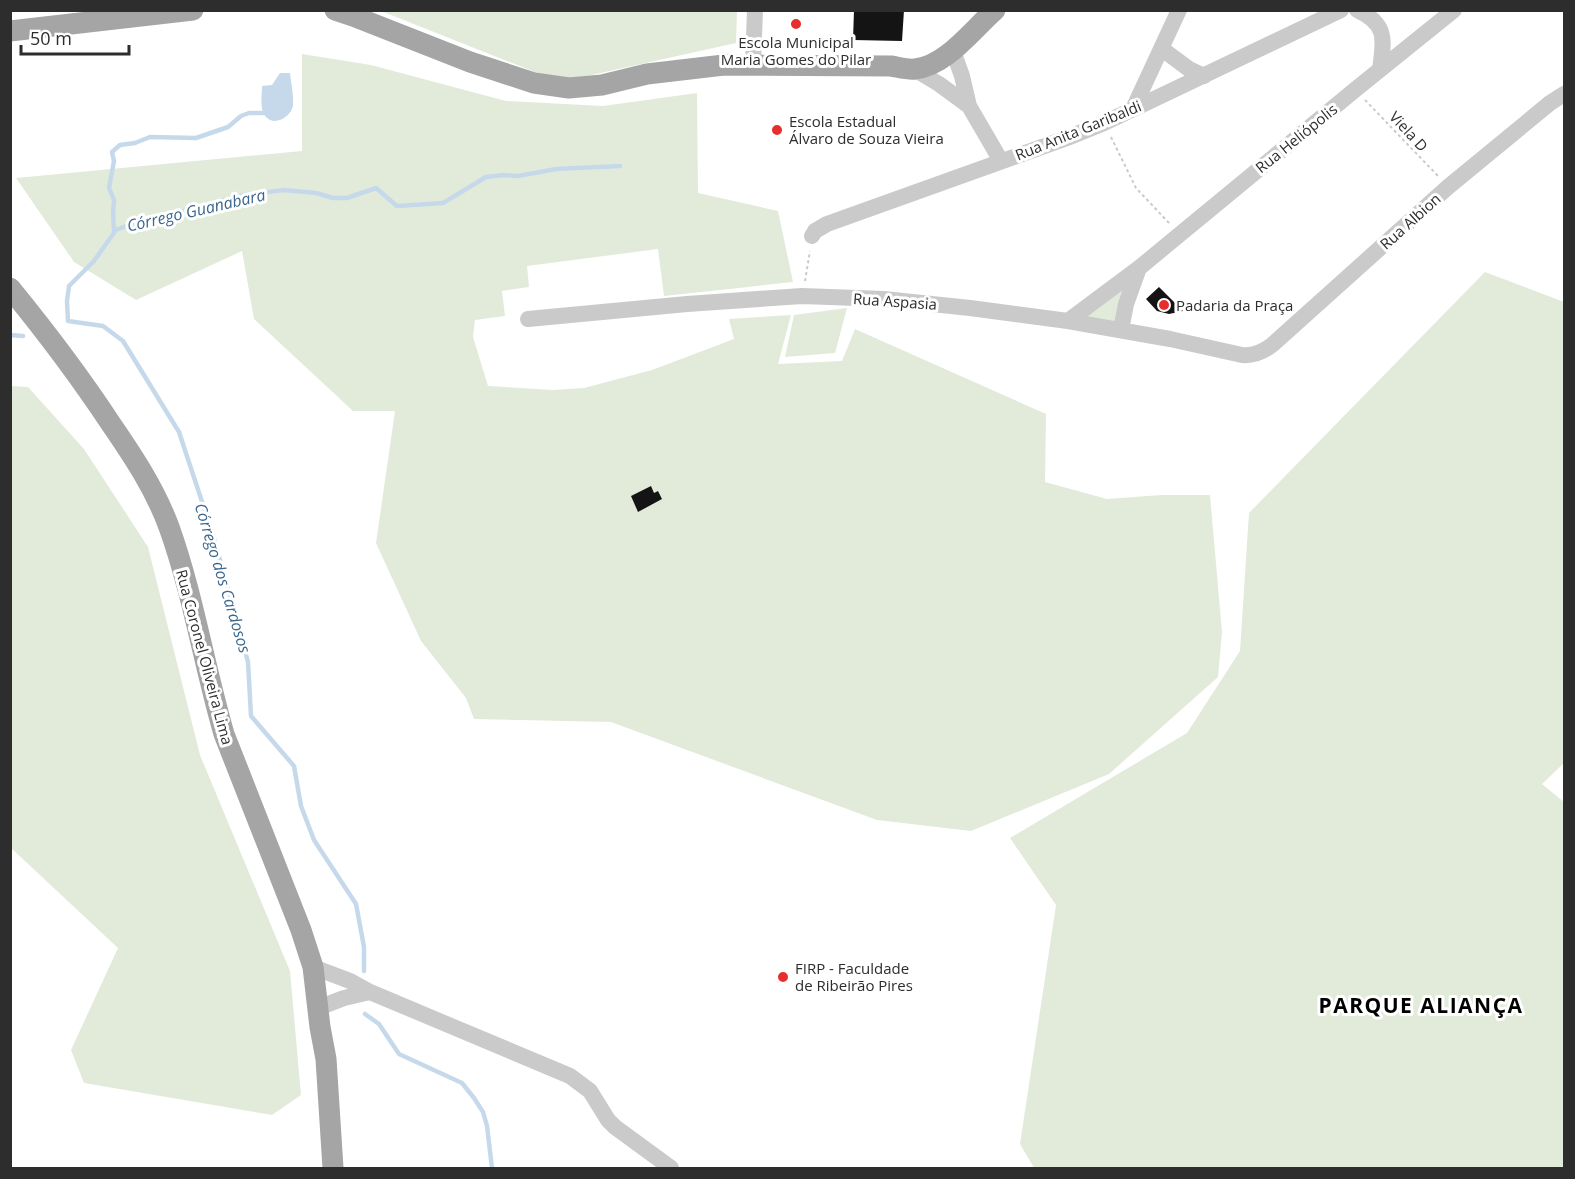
<svg xmlns="http://www.w3.org/2000/svg" width="1575" height="1179" font-family="'Open Sans',sans-serif">
  <style>
    .green { fill: #e2ebda }
    .water { fill: #c6d9eb }
    .lines { fill: none; stroke-linecap: round; stroke-linejoin: round }
    .stream { stroke: #c6d9eb; stroke-width: 4.5 }
    .building { fill: #141414 }
    .path { stroke: #cacaca; stroke-width: 2; stroke-dasharray: 3 3; stroke-linecap: butt }
    .minor { stroke: #cacaca; stroke-width: 16 }
    .major { stroke: #a5a5a5; stroke-width: 21 }
    .poi-dot { fill: #e62e2d; stroke: #fff; stroke-width: 2 }
    .labels { text-anchor: middle; dominant-baseline: central; stroke-width: 6; stroke-linejoin: round; paint-order: stroke }
    .poi-label { font-size: 15px; fill: #2d2d2d; stroke: #fff; text-anchor: start }
    .street-label { font-size: 15px; fill: #2d2d2d; stroke: #fff }
    .water-label { font-size: 16px; font-style: italic; fill: #3b678f; stroke: #fff }
    .district-label { font-size: 21px; font-weight: bold; letter-spacing: 1.5px; fill: #000; stroke: #fff }
  </style>
  <rect width="100%" height="100%" fill="#fff"/>
  <!-- green -->
  <path class="green" d="M381,11H737L736,43L560,82Z
    M302,54L371,65L506,101L603,106L697,93L698,193L778,211L793,282L664,296L658,249L527,266L529,287L502,291L505,316L475,320L473,337L488,386L553,390L584,388L652,370L734,339L729,319L791,315L778,364L842,361L855,329L1046,414L1045,482L1107,499L1161,495H1210L1222,632L1218,677L1109,774L971,831L877,820L611,722L474,719L466,698L421,641L376,543L395,411H353L254,319L242,251L136,300L74,262L16,178L302,151Z
    M1485,272L1564,302V763L1542,784L1564,802V1168H1034L1020,1144L1056,905L1010,838L1187,733L1240,651L1249,513Z
    M1132,279L1117,326L1083,321L1102,298Z
    M847,308L835,353L785,357L794,315Z
    M11,386L28,387L84,449L148,547L200,755L290,971L301,1095L272,1115L84,1083L71,1050L118,948L11,848Z"/>
  <!-- water -->
  <path class="water" d="M280,73H290C291,83 294,96 293,106C291,116 276,126 267,118C259,111 262,96 262,86L272,85Z"/>
  <g class="lines">
    <!-- stream -->
    <path class="stream" d="M114,232L113,213L114,200L109,188L114,161L112,152L120,145L135,143L150,137L196,138L228,127L241,116L249,113H263
      M10,335L23,336
      M364,971V947L356,904L314,840L301,806L294,766L251,716L248,662L214,538L179,432L123,341L103,326L68,321L67,301L69,286L94,261L116,230L139,221L173,214L244,195L284,190L316,193L333,198H347L376,188L397,206L443,203L486,177L504,175L518,176L556,169L620,166
      M365,1014L379,1024L399,1054L462,1083L474,1098L483,1112L487,1126L492,1168"/>
  </g>
  <!-- building -->
  <path class="building" d="M854,10H904L902,41L853,40Z
    M1159,287L1183,311L1169,314L1157,311L1146,299Z
    M651,486L654,493L658,491L662,499L638,512L631,496Z"/>
  <g class="lines">
    <!-- path -->
    <path class="path" d="M1365,100L1438,176
      M1111,137L1136,188L1169,223
      M805,281L810,251"/>
    <!-- minor -->
    <path class="minor" d="M1357,10C1388,24 1384,40 1380,69
      M1162,49L1189,69L1204,76
      M953,51L962,76L969,106L1001,161
      M753,64L755,10
      M914,69L939,84L969,106
      M1133,109L1179,10
      M812,236L815,231L827,224L1067,138L1104,123L1341,10
      M528,319L687,304L802,296L884,299L970,308L1068,321L1170,339L1242,355C1254,356 1263,352 1272,345L1448,187L1550,103L1564,94
      M1068,321L1139,268L1356,89L1454,10
      M1121,330L1126,304L1139,268
      M313,967L350,981L370,992L570,1076L590,1091L608,1120L615,1127L671,1168
      M318,1008L344,998L370,992"/>
    <!-- major -->
    <path class="major" d="M335,10L353,16L470,62L534,83L569,88L602,85L647,74L724,65L891,66C898,67 907,70 915,69C946,66 972,30 995,10
      M10,31L193,10
      M10,288C46,332 80,377 111,424C133,456 155,489 169,527C193,594 204,665 224,734L301,930L313,967L320,1027L326,1059L333,1168"/>
  </g>
  <!-- markers -->
  <g class="poi-dot">
    <circle cx="796" cy="24" r="6"/>
    <circle cx="777" cy="130" r="6"/>
    <circle cx="1164" cy="305" r="6"/>
    <circle cx="783" cy="977" r="6"/>
  </g>
  <g class="labels">
    <!-- poi labels -->
    <g class="poi-label">
      <text x="796" y="42" text-anchor="middle">Escola Municipal<tspan x="796" dy="17">Maria Gomes do Pilar</tspan></text>
      <text x="789" y="121">Escola Estadual<tspan x="789" dy="17">Álvaro de Souza Vieira</tspan></text>
      <text x="1176" y="305">Padaria da Praça</text>
      <text x="795" y="968">FIRP - Faculdade<tspan x="795" dy="17">de Ribeirão Pires</tspan></text>
    </g>
    <!-- street labels -->
    <g class="street-label">
      <text transform="translate(1078 130) rotate(-22)">Rua Anita Garibaldi</text>
      <text transform="translate(1409 131) rotate(47)">Viela D</text>
      <text transform="translate(1296 138) rotate(-39)">Rua Heliópolis</text>
      <text transform="translate(1410 221) rotate(-42)">Rua Albion</text>
      <text transform="translate(895 301) rotate(4)">Rua Aspasia</text>
      <text transform="translate(205 657) rotate(75)">Rua Coronel Oliveira Lima</text>
    </g>
    <!-- water labels -->
    <g class="water-label">
      <text transform="translate(196 210) rotate(-13)">Córrego Guanabara</text>
      <text transform="translate(223 578) rotate(73)">Córrego dos Cardosos</text>
    </g>
    <!-- district labels -->
    <g class="district-label">
      <text x="1421" y="1005">PARQUE ALIANÇA</text>
    </g>
  </g>
  <!-- border -->
  <rect width="1575" height="1179" fill="none" stroke="#2d2d2d" stroke-width="24"/>
  <!-- scale -->
  <path d="M21 45v9h108v-9" fill="none" stroke="#2d2d2d" stroke-width="3"/>
  <text x="30" y="45" font-size="18" fill="#2d2d2d" stroke="#ffffff" stroke-width="4.5" paint-order="stroke">50 m</text>
</svg>
